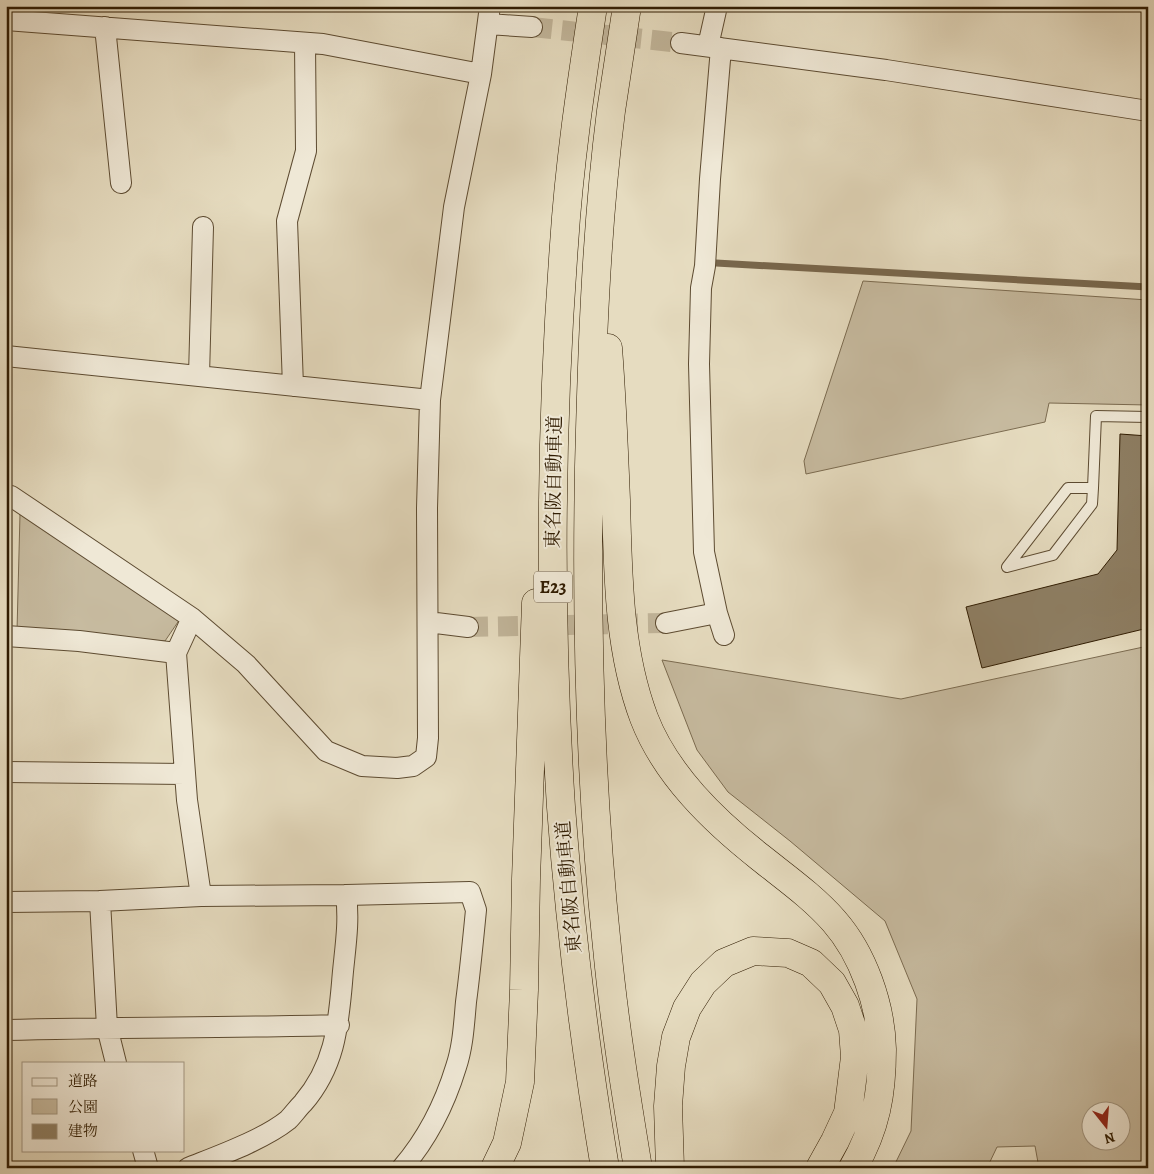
<svg xmlns="http://www.w3.org/2000/svg" width="1154" height="1174" font-family="Alegreya,'Noto Serif JP',serif">
  <style>
    .green { fill: #c7bba0; stroke: #7b6b50; fill-rule: evenodd }
    .lines { fill: none; stroke-linecap: round; stroke-linejoin: round }
    .stream { stroke: #78674d; stroke-width: 7 }
    .building { fill: #8e7f64; stroke: #2f1b01 }
    .street-tunnel { stroke: #c1b59a; stroke-width: 20; stroke-dasharray: 20 10; stroke-linecap: butt }
    .lane-casing { stroke: #5d4b31; stroke-width: 12 }
    .street-casing { stroke: #5d4b31; stroke-width: 22 }
    .highway-casing { stroke: #2f1b01; stroke-width: 29 }
    .lane { stroke: #efe8d6; stroke-width: 10 }
    .street { stroke: #efe8d6; stroke-width: 20 }
    .highway { stroke: #e6dcc0; stroke-width: 28 }
    .labels { text-anchor: middle; dominant-baseline: central; stroke-width: 4; stroke-linejoin: round; paint-order: stroke }
    .shield { fill: #efe8d6; stroke: #695841; stroke-width: 1 }
    .shield-label { font-size: 18px; font-weight: bold; fill: #2f1b01 }
    .street-label { font-size: 19px; fill: #2f1b01; stroke: #efe8d6 }
  </style>
  <rect width="100%" height="100%" fill="#e6dcc0"/>
  <filter id="stains"><feTurbulence type="fractalNoise" baseFrequency=".004" numOctaves="4"/><feColorMatrix values="0 0 0 0 .2 0 0 0 0 .09 0 0 0 0 .02 0 0 0 .5 -.17"/></filter>
  <radialGradient id="worn" r=".72"><stop offset=".6" stop-color="#630" stop-opacity="0"/><stop offset="1" stop-color="#630" stop-opacity=".3"/></radialGradient>
  <!-- green -->
  <path class="green" d="M863,281L1148,300V405L1049,403L1045,422L806,474L804,461Z
    M20,514L180,619L165,641L17,631Z
    M1148,646V1168H1039L1035,1146L997,1147L987,1168H893L911,1131L917,999L885,921L790,841L728,792L697,750L662,660L901,699ZM1092,1112H1122V1142H1092Z"/>
  <g class="lines">
    <!-- stream -->
    <path class="stream" d="M716,263L1148,287"/>
  </g>
  <!-- building -->
  <path class="building" d="M1120,434L1148,436V628L982,668L966,607L1098,574L1117,550Z"/>
  <g class="lines">
    <!-- street-tunnel -->
    <path class="street-tunnel" d="M532,27L681,43
      M468,627L666,623"/>
    <!-- lane casing -->
    <g class="lane-casing">
      <path id="lane" d="M1068,488H1093L1092,504L1053,555L1007,567Z
        M1093,488L1096,416L1148,417"/>
    </g>
    <!-- street casing -->
    <g class="street-casing">
      <path id="street" d="M6,20L323,44L481,74
        M488,24L532,27
        M105,27L121,183
        M681,43L886,70L1148,111
        M708,46L717,6
        M6,356L430,400
        M199,376L203,227
        M293,386L287,221L306,151L305,43
        M6,495L11,496L192,618L246,664L326,751L362,766L397,768L413,766L426,757L428,738L427,508L430,400L454,207L481,74L490,6
        M717,613L724,635
        M428,622L468,627
        M666,623L717,613L704,552L699,364L701,288L705,266L710,179L721,48
        M6,636L79,641L176,653L187,800L201,896
        M176,653L192,618
        M6,772L185,774
        M100,901L107,1027L116,1063
        M6,902L100,901L201,896L346,895L470,892L476,910C473,941 470,972 466,1002C464,1024 463,1046 456,1067C445,1103 427,1139 402,1168
        M6,1030C117,1027 228,1028 339,1025
        M143,1150L148,1168
        M188,1168C218,1156 263,1140 288,1120C293,1115 298,1108 303,1103C334,1067 338,1029 342,983C344,954 350,925 346,895"/>
    </g>
    <!-- highway casing -->
    <g class="highway-casing">
      <path id="highway" d="M593,6C581,85 569,165 564,245C550,432 549,620 561,807C570,928 585,1048 605,1168
        M627,6C622,41 616,76 611,111C596,229 592,348 589,467C586,627 590,788 607,947C614,1021 626,1095 638,1168
        M608,348C612,399 614,449 616,500C618,573 618,649 644,718C666,775 714,821 761,858C786,878 813,897 834,921C863,954 881,1005 882,1049C882,1094 876,1128 853,1168
        M495,1168L507,1143L520,1082L524,990L526,879L536,603
        M670,1168L668,1106L671,1066L676,1037L687,1008L703,983L724,963L753,951L788,953L811,963L832,983L845,1006L853,1030L855,1057L848,1113L835,1141L820,1168"/>
    </g>
    <!-- lane -->
    <use href="#lane" class="lane"/>
    <!-- street -->
    <use href="#street" class="street"/>
    <!-- highway -->
    <use href="#highway" class="highway"/>
  </g>
  <g class="labels">
    <!-- shield labels -->
    <rect class="shield" x="534" y="571.5" width="38" height="31" rx="4"/>
    <g class="shield-label">
      <text x="553" y="587">E23</text>
    </g>
    <!-- street labels -->
    <g class="street-label">
      <text transform="translate(554 482) rotate(-89)">東名阪自動車道</text>
      <text transform="translate(569 887) rotate(-95)">東名阪自動車道</text>
    </g>
  </g>
  <!-- margin -->
  <rect width="1154" height="1174" fill="none" stroke="#e6dcc0" stroke-width="25"/>
  <rect x="8" y="8" width="1139" height="1159" fill="none" stroke="#2f1b01" stroke-width="2.5"/>
  <rect x="12" y="12" width="1129" height="1149" fill="none" stroke="#2f1b01"/>
  <!-- legend -->
  <rect x="22" y="1062" width="162" height="90" fill="#efe8d6" stroke="#a29681"/>
  <rect x="32" y="1078" width="25" height="8" fill="#efe8d6" stroke="#a29681"/>
  <text x="68" y="1086" font-size="15" fill="#2f1b01">道路</text>
  <rect x="32" y="1099" width="25" height="15" fill="#c7bba0" stroke="#a29681"/>
  <text x="68" y="1112" font-size="15" fill="#2f1b01">公園</text>
  <rect x="32" y="1124" width="25" height="15" fill="#8e7f64" stroke="#a29681"/>
  <text x="68" y="1136" font-size="15" fill="#2f1b01">建物</text>
  <!-- north arrow -->
  <g transform="translate(1106 1126) rotate(163)"><circle r="24" fill="#efe8d6" stroke="#a29681"/>
  <path d="M0-4L9 19L0 12L-9 19Z" fill="#8f2418"/>
  <text y="-8" font-size="14" font-weight="bold" text-anchor="middle" fill="#2f1b01">N</text>
  </g>
  <rect width="100%" height="100%" filter="url(#stains)"/>
  <rect width="100%" height="100%" fill="url(#worn)"/>
</svg>
